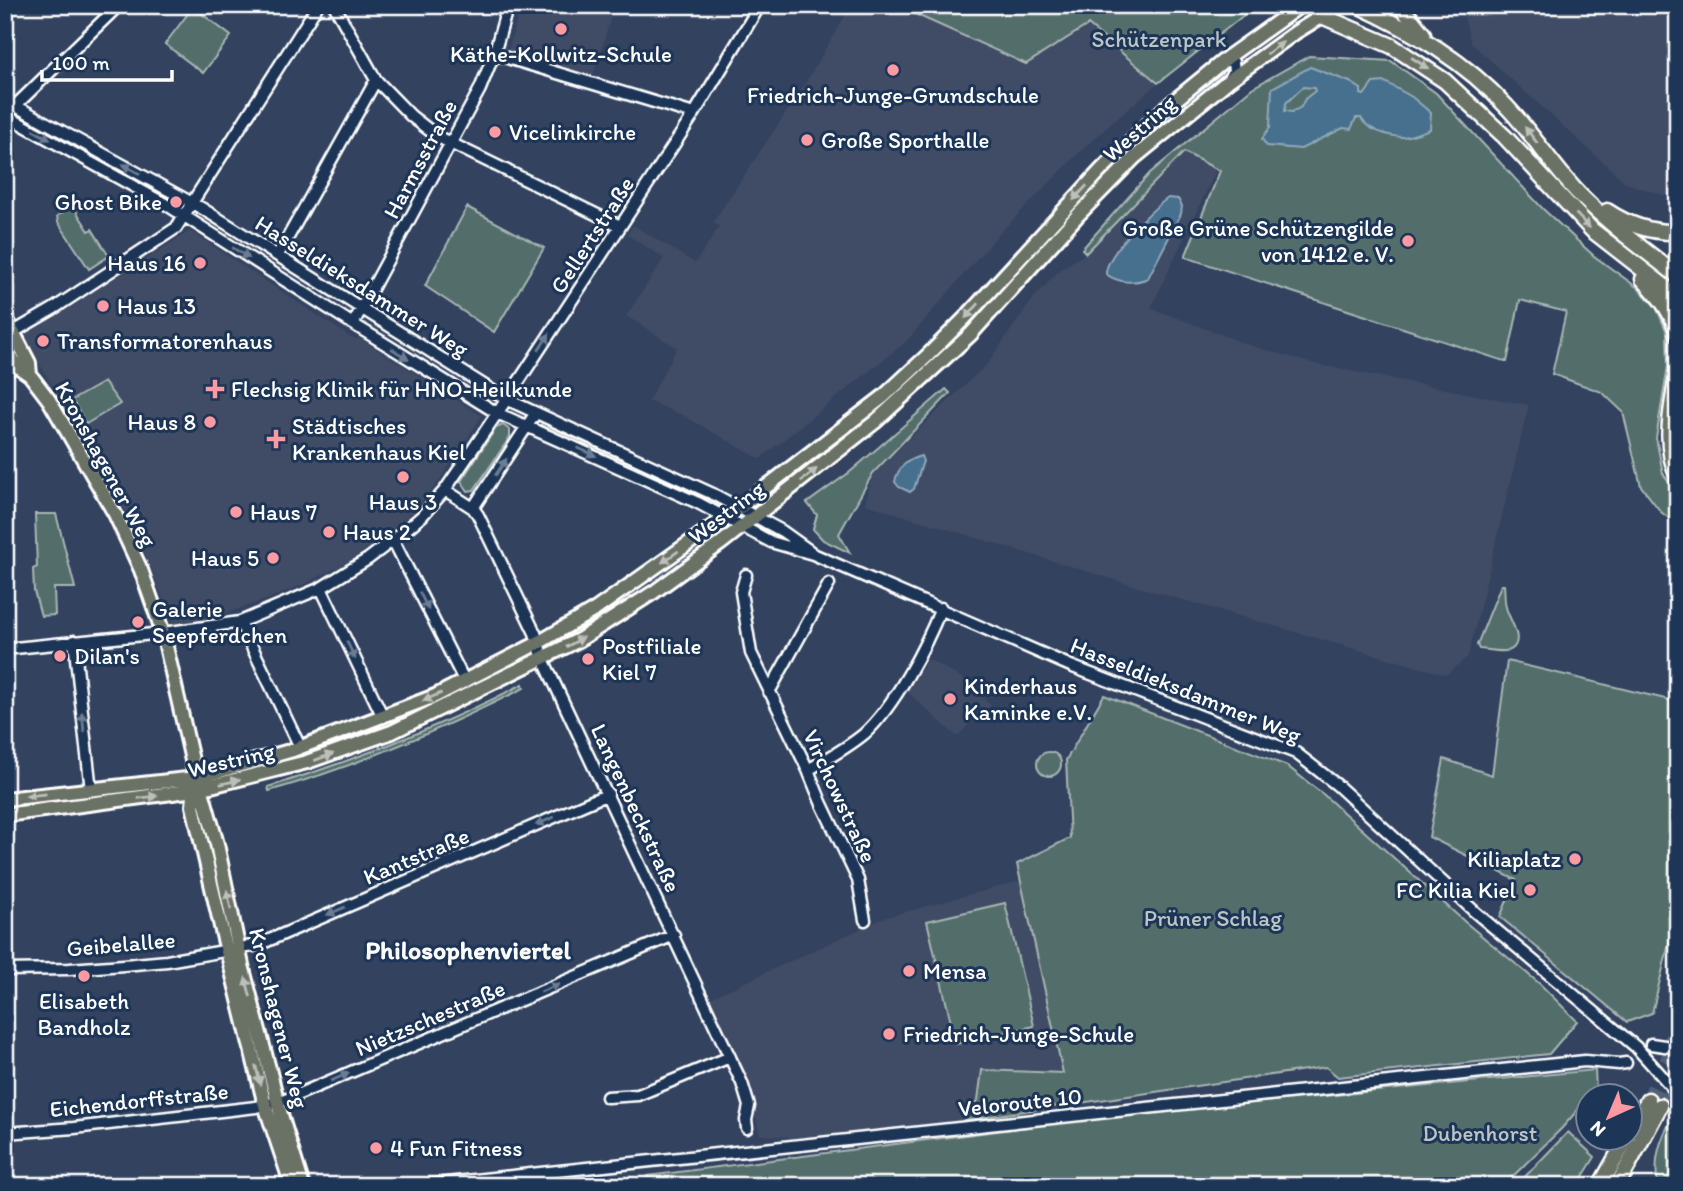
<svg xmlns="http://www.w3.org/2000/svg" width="1683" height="1191" font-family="Itim,sans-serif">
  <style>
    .built { fill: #414b65 }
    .green { fill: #536e6b; stroke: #a9b6b5; stroke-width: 2 }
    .water { fill: #466f8e; stroke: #90a9bb; stroke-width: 2; fill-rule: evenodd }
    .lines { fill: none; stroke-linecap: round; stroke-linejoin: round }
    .highway-tunnel { stroke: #515e77; stroke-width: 14; stroke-dasharray: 14 7; stroke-linecap: butt }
    .minor-casing { stroke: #fff; stroke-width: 15 }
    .major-casing { stroke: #fff; stroke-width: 18 }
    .highway-casing { stroke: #fff; stroke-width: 19 }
    .minor { stroke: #1d3557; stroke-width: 10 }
    .major { stroke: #6b7165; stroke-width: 12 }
    .highway { stroke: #6b7165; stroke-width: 14 }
    .oneway { fill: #bcbfba }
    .oneway2 { fill: #6c7c92 }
    .poi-dot { fill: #ff9aa2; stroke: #1d3557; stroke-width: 2.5 }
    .labels { text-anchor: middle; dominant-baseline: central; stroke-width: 6; stroke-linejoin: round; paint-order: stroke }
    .park-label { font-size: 23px; fill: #bac5c4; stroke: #1d3557 }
    .poi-label { font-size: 23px; fill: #fff; stroke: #1d3557; text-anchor: start }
    .street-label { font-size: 23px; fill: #fff; stroke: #1d3557 }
    .quarter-label { font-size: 26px; font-weight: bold; fill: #fff; stroke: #1d3557 }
  </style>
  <rect width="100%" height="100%" fill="#32425f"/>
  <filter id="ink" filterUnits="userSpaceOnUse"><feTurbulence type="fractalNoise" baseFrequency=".0143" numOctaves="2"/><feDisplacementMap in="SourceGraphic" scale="14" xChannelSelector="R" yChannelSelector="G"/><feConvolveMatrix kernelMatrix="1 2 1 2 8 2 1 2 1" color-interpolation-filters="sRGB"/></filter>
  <g filter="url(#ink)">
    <!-- built -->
    <path class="built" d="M521,5H615L593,76L507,53Z
      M848,5H895L1026,63L1088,25L1158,83L1085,147L997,236L907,341L760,459L684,416L648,401L677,348L626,316L664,258L627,235L633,225L695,263L719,227L713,222L801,90L845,16Z
      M1465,5H1678V195H1662L1626,183L1471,43L1463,14Z
      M1184,152L1216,171L1151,308L1252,346L1315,364L1529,405L1468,657L1446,675L1148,590L865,504L873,473L987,364L1032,300L1060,269L1086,253Z
      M190,231L352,338L361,339L482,416L435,487L414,511L390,531L350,561L307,583L268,599L218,616L173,624L133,523L23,336Z
      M928,659L969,682L991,706L976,724L971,722L957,737L907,692Z
      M1020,881L1063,1073L982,1070L978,1100L964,1120L797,1138L760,1135L748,1087L708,999L886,917Z
      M647,1176L652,1186H475L477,1185Z"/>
    <!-- green -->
    <path class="green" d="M895,5H1252L1253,8L1158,83L1088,25L1026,64Z
      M193,7L231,36L203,73L165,44Z
      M1309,56L1391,61L1436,93L1543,209L1594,256L1638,288L1656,307L1667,332L1668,366L1656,438L1663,473L1678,496V525L1661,512L1641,486L1623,412L1602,392L1552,374L1566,312L1520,300L1507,362L1185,257L1220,171L1184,152L1086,253L1082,249L1150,173L1252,88Z
      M5,107L171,196L168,201L5,110Z
      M78,203L80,208L76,211L89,231L92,229L109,256L89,269L58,222L57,216Z
      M467,207L544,248L494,332L425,286Z
      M104,382L120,404L86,424L72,400Z
      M946,389L950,393L873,473L839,534L850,553L823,540L813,529L817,515L807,503L850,472Z
      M543,420L548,426L709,496L705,497L541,425Z
      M503,425L510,430V437L474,490L468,491L461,481L496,428Z
      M35,514H56L75,588H54L55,615L41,616L34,591L33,569L37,567Z
      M1501,585H1504C1505,592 1504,600 1506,607C1508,618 1525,639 1512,649C1506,654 1487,649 1479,649L1477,645Z
      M527,654L528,658L455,700L342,746L246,773L387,720Z
      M1507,661L1678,702V907L1652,1013L1627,1022L1500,917L1516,880L1429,837L1444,759L1492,775Z
      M523,684L524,688L518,691C438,731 355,767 269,791L268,787C356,760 441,726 523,684Z
      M1104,695L1287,766L1324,795L1465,922L1540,984L1577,1021L1549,1054L1338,1077L1326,1067L964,1120L978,1100L982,1070L1063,1073L1017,864L1070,838L1066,760Z
      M1037 764a12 12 0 1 1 24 0a12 12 0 1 1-24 0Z
      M1005,903L1034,1026L956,1044L927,921Z
      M1595,1070L1596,1089L1562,1128L1503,1186H652L647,1176L1105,1117Z
      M1674,1115L1678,1121V1179L1670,1186H1658C1653,1158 1660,1139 1674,1115Z
      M1568,1132L1595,1157L1577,1186H1516Z"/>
    <!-- water -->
    <path class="water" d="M1310,67L1350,82L1361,89V94L1364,95L1373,83L1385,82L1412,97L1431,113L1430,129C1422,132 1410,137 1402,137C1388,136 1367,130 1361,118H1356L1351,129L1343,128L1301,149L1267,146L1262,139L1270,127L1272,88ZM1303,87L1314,88L1315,91L1305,99L1301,107L1292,112L1285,111L1286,103Z
      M1168,198L1178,199L1182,206L1181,214L1148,278C1134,284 1118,283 1106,274C1105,255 1152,209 1168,198Z
      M921,456L923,461L914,489L910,492L899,487L895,482C897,468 908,459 921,456Z"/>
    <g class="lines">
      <!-- highway-tunnel -->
      <path class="highway-tunnel" d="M1670,1045L1678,1014
        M1648,1100L1678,1037
        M1660,1106L1678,1070"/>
      <!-- minor casing -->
      <g class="minor-casing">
        <path id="minor" d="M334,5L376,80L411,116L438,137L620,226
          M494,54L694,114
          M1221,62L1231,60L1233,62L1234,71L1228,80
          M5,100L203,209L506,399L713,494L782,531L810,551
          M16,105L119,5
          M5,115L167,205L353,324L497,413L698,503L771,542L813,554L1073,667L1296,753L1337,785L1475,912L1636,1047L1678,1094
          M278,255L376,80
          M353,324L480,89L494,54L508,5
          M5,337L53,309L176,228L318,5
          M5,375L15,363
          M445,490L473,508L478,515L535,633L543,659L742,1083L749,1106L746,1120L747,1128
          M473,508L535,414
          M393,540L465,682
          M746,575L741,592L751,653L808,770L821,802L858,880L865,920
          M321,588L383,717
          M240,622L300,747
          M74,641L91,790
          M5,649L163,633L240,622L321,588L368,559L402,533L422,516L445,490L513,390L694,114L760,5
          M769,692L829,584
          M808,770C827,759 847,748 864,734C894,707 926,646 941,608
          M5,970L69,969L124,965L167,961L258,945L608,794
          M1651,1044L1678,1048
          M607,1097L638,1095L730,1057
          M5,1133L74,1128L256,1107L285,1100L674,935
          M418,1186L1585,1061L1619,1064L1626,1063"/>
      </g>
      <!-- major casing -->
      <g class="major-casing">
        <path id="major" d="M5,316L29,363L30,375
          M5,350L20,368L30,375L49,400L115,514L141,570L163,633L196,778L193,806L222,931L265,1105L292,1186
          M200,784L217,844L242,965L281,1115L303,1186
          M5,799L196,778L293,750L435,696L538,643L596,609L740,507L883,397L927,356L965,318L1102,169L1163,110L1228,57L1301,5
          M5,815L195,790L307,762L392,732L579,640L654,592L720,544L875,422L971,334L1079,214L1135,157L1228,81L1296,32L1340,5"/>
      </g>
      <!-- highway casing -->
      <g class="highway-casing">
        <path id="highway" d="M1357,5C1413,31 1465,61 1507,107C1533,134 1553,167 1579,194C1609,224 1644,250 1678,276
          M1400,5L1423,34
          M1322,16L1392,46L1445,81L1505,137L1592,230L1678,297
          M1607,211C1628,225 1652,233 1678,232
          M1643,279C1659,296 1673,312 1678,336
          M1678,371C1672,407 1662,443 1678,477
          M1630,1133L1648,1100
          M1600,1186L1627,1138
          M1617,1186L1660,1106"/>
      </g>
      <!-- minor -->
      <use href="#minor" class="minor"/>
      <!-- major -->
      <use href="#major" class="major"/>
      <!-- highway -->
      <use href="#highway" class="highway"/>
    </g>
    <!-- one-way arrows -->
    <defs><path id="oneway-solid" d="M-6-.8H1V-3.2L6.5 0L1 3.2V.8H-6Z" transform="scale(1.75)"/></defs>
    <g class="oneway">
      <use href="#oneway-solid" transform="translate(1275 48) rotate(-36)"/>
      <use href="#oneway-solid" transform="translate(1420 63) rotate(33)"/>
      <use href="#oneway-solid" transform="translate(1531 135) rotate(-128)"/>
      <use href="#oneway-solid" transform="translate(1080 193) rotate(133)"/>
      <use href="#oneway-solid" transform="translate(1583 221) rotate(45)"/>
      <use href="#oneway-solid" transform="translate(972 311) rotate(133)"/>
      <use href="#oneway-solid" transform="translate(809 475) rotate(-39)"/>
      <use href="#oneway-solid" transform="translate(670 557) rotate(145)"/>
      <use href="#oneway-solid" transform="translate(575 642) rotate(-29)"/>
      <use href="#oneway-solid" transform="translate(432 697) rotate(157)"/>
      <use href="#oneway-solid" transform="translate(324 757) rotate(-20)"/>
      <use href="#oneway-solid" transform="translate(230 782) rotate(-13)"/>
      <use href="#oneway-solid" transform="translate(36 795) rotate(174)"/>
      <use href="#oneway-solid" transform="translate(148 797) rotate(-7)"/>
      <use href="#oneway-solid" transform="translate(229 900) rotate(-102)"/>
      <use href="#oneway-solid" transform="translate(248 987) rotate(-104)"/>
      <use href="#oneway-solid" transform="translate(258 1075) rotate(76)"/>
    </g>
    <g class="oneway2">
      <use href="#oneway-solid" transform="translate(42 135) rotate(29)"/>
      <use href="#oneway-solid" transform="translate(131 169) rotate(-151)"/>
      <use href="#oneway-solid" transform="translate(241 253) rotate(32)"/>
      <use href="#oneway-solid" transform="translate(544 342) rotate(-57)"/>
      <use href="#oneway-solid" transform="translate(400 354) rotate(32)"/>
      <use href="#oneway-solid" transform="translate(587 452) rotate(24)"/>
      <use href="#oneway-solid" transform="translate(501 467) rotate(-56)"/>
      <use href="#oneway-solid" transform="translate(424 601) rotate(63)"/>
      <use href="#oneway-solid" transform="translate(351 650) rotate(64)"/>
      <use href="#oneway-solid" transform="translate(83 722) rotate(-96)"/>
      <use href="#oneway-solid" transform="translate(545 821) rotate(157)"/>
      <use href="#oneway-solid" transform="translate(336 911) rotate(157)"/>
      <use href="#oneway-solid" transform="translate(550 988) rotate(-23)"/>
      <use href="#oneway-solid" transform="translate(340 1077) rotate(-24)"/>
    </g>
  </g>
  <!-- markers -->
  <g class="poi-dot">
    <circle cx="561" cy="29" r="7"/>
    <circle cx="893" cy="70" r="7"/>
    <circle cx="495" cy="132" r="7"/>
    <circle cx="807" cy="140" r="7"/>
    <circle cx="176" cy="202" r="7"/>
    <circle cx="1408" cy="241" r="7"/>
    <circle cx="200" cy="263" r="7"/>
    <circle cx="103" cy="306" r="7"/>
    <circle cx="43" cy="341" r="7"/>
    <path d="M211.5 378.5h7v7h7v7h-7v7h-7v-7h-7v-7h7z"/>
    <circle cx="210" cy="422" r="7"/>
    <path d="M272.5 428.5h7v7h7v7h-7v7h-7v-7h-7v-7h7z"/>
    <circle cx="403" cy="477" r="7"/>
    <circle cx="236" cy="512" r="7"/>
    <circle cx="329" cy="532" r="7"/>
    <circle cx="273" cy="558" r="7"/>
    <circle cx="138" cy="622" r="7"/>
    <circle cx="60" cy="656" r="7"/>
    <circle cx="588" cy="659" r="7"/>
    <circle cx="950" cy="699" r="7"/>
    <circle cx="1575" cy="859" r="7"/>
    <circle cx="1530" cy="890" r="7"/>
    <circle cx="909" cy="971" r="7"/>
    <circle cx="84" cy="976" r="7"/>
    <circle cx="889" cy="1034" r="7"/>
    <circle cx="376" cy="1148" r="7"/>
  </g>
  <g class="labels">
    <!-- park labels -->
    <g class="park-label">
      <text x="1159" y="39">Schützenpark</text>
      <text x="1213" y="918">Prüner Schlag</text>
      <text x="1480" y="1133">Dubenhorst</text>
    </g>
    <!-- poi labels -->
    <g class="poi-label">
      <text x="561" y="54" text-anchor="middle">Käthe-Kollwitz-Schule</text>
      <text x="893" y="95" text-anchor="middle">Friedrich-Junge-Grundschule</text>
      <text x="509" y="132">Vicelinkirche</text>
      <text x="821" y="140">Große Sporthalle</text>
      <text x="162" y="202" text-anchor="end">Ghost Bike</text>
      <text x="1394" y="228" text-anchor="end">Große Grüne Schützengilde<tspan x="1394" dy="26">von 1412 e. V.</tspan></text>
      <text x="186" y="263" text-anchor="end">Haus 16</text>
      <text x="117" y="306">Haus 13</text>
      <text x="57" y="341">Transformatorenhaus</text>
      <text x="231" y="389">Flechsig Klinik für HNO-Heilkunde</text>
      <text x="196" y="422" text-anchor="end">Haus 8</text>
      <text x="292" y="426">Städtisches<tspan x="292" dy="26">Krankenhaus Kiel</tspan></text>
      <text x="403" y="502" text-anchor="middle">Haus 3</text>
      <text x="250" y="512">Haus 7</text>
      <text x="343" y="532">Haus 2</text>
      <text x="259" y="558" text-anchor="end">Haus 5</text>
      <text x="152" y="609">Galerie<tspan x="152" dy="26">Seepferdchen</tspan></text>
      <text x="602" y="646">Postfiliale<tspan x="602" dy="26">Kiel 7</tspan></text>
      <text x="74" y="656">Dilan's</text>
      <text x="964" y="686">Kinderhaus<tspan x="964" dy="26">Kaminke e.V.</tspan></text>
      <text x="1561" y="859" text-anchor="end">Kiliaplatz</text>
      <text x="1516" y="890" text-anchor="end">FC Kilia Kiel</text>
      <text x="923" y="971">Mensa</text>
      <text x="84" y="1001" text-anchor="middle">Elisabeth<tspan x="84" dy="26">Bandholz</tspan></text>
      <text x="903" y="1034">Friedrich-Junge-Schule</text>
      <text x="390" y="1148">4 Fun Fitness</text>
    </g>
    <!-- street labels -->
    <g class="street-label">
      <text transform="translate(1139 128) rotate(-41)">Westring</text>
      <text transform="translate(420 159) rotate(-62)">Harmsstraße</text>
      <text transform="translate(592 235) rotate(-57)">Gellertstraße</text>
      <text transform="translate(362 286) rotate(32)">Hasseldieksdammer Weg</text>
      <text transform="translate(106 464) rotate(61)">Kronshagener Weg</text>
      <text transform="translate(726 512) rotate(-37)">Westring</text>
      <text transform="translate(1186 690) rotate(22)">Hasseldieksdammer Weg</text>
      <text transform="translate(231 760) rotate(-13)">Westring</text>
      <text transform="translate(840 796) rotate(65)">Virchowstraße</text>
      <text transform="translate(636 808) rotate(65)">Langenbeckstraße</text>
      <text transform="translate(416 856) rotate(-23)">Kantstraße</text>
      <text transform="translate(121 944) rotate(-5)">Geibelallee</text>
      <text transform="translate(279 1018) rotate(76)">Kronshagener Weg</text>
      <text transform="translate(430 1018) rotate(-23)">Nietzschestraße</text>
      <text transform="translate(139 1100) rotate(-6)">Eichendorffstraße</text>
      <text transform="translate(1020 1102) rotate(-6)">Veloroute 10</text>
    </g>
    <!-- quarter labels -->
    <g class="quarter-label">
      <text x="468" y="950">Philosophenviertel</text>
    </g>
  </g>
  <!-- margin -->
  <rect width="1683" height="1191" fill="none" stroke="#1d3557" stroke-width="28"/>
  <rect x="14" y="14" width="1655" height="1163" fill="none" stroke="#fff" stroke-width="2.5" filter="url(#ink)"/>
  <!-- north arrow -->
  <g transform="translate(1609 1117) rotate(224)"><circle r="33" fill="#1d3557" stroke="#77869a" stroke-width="2"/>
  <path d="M0-5L12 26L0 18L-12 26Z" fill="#ff9aa2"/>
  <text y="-10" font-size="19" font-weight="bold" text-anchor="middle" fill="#ffffff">N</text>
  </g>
  <!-- scale -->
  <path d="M42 70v10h130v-10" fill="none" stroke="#ffffff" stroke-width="3.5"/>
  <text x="52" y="70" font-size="21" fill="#ffffff" stroke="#1d3557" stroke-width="5" paint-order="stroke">100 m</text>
</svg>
